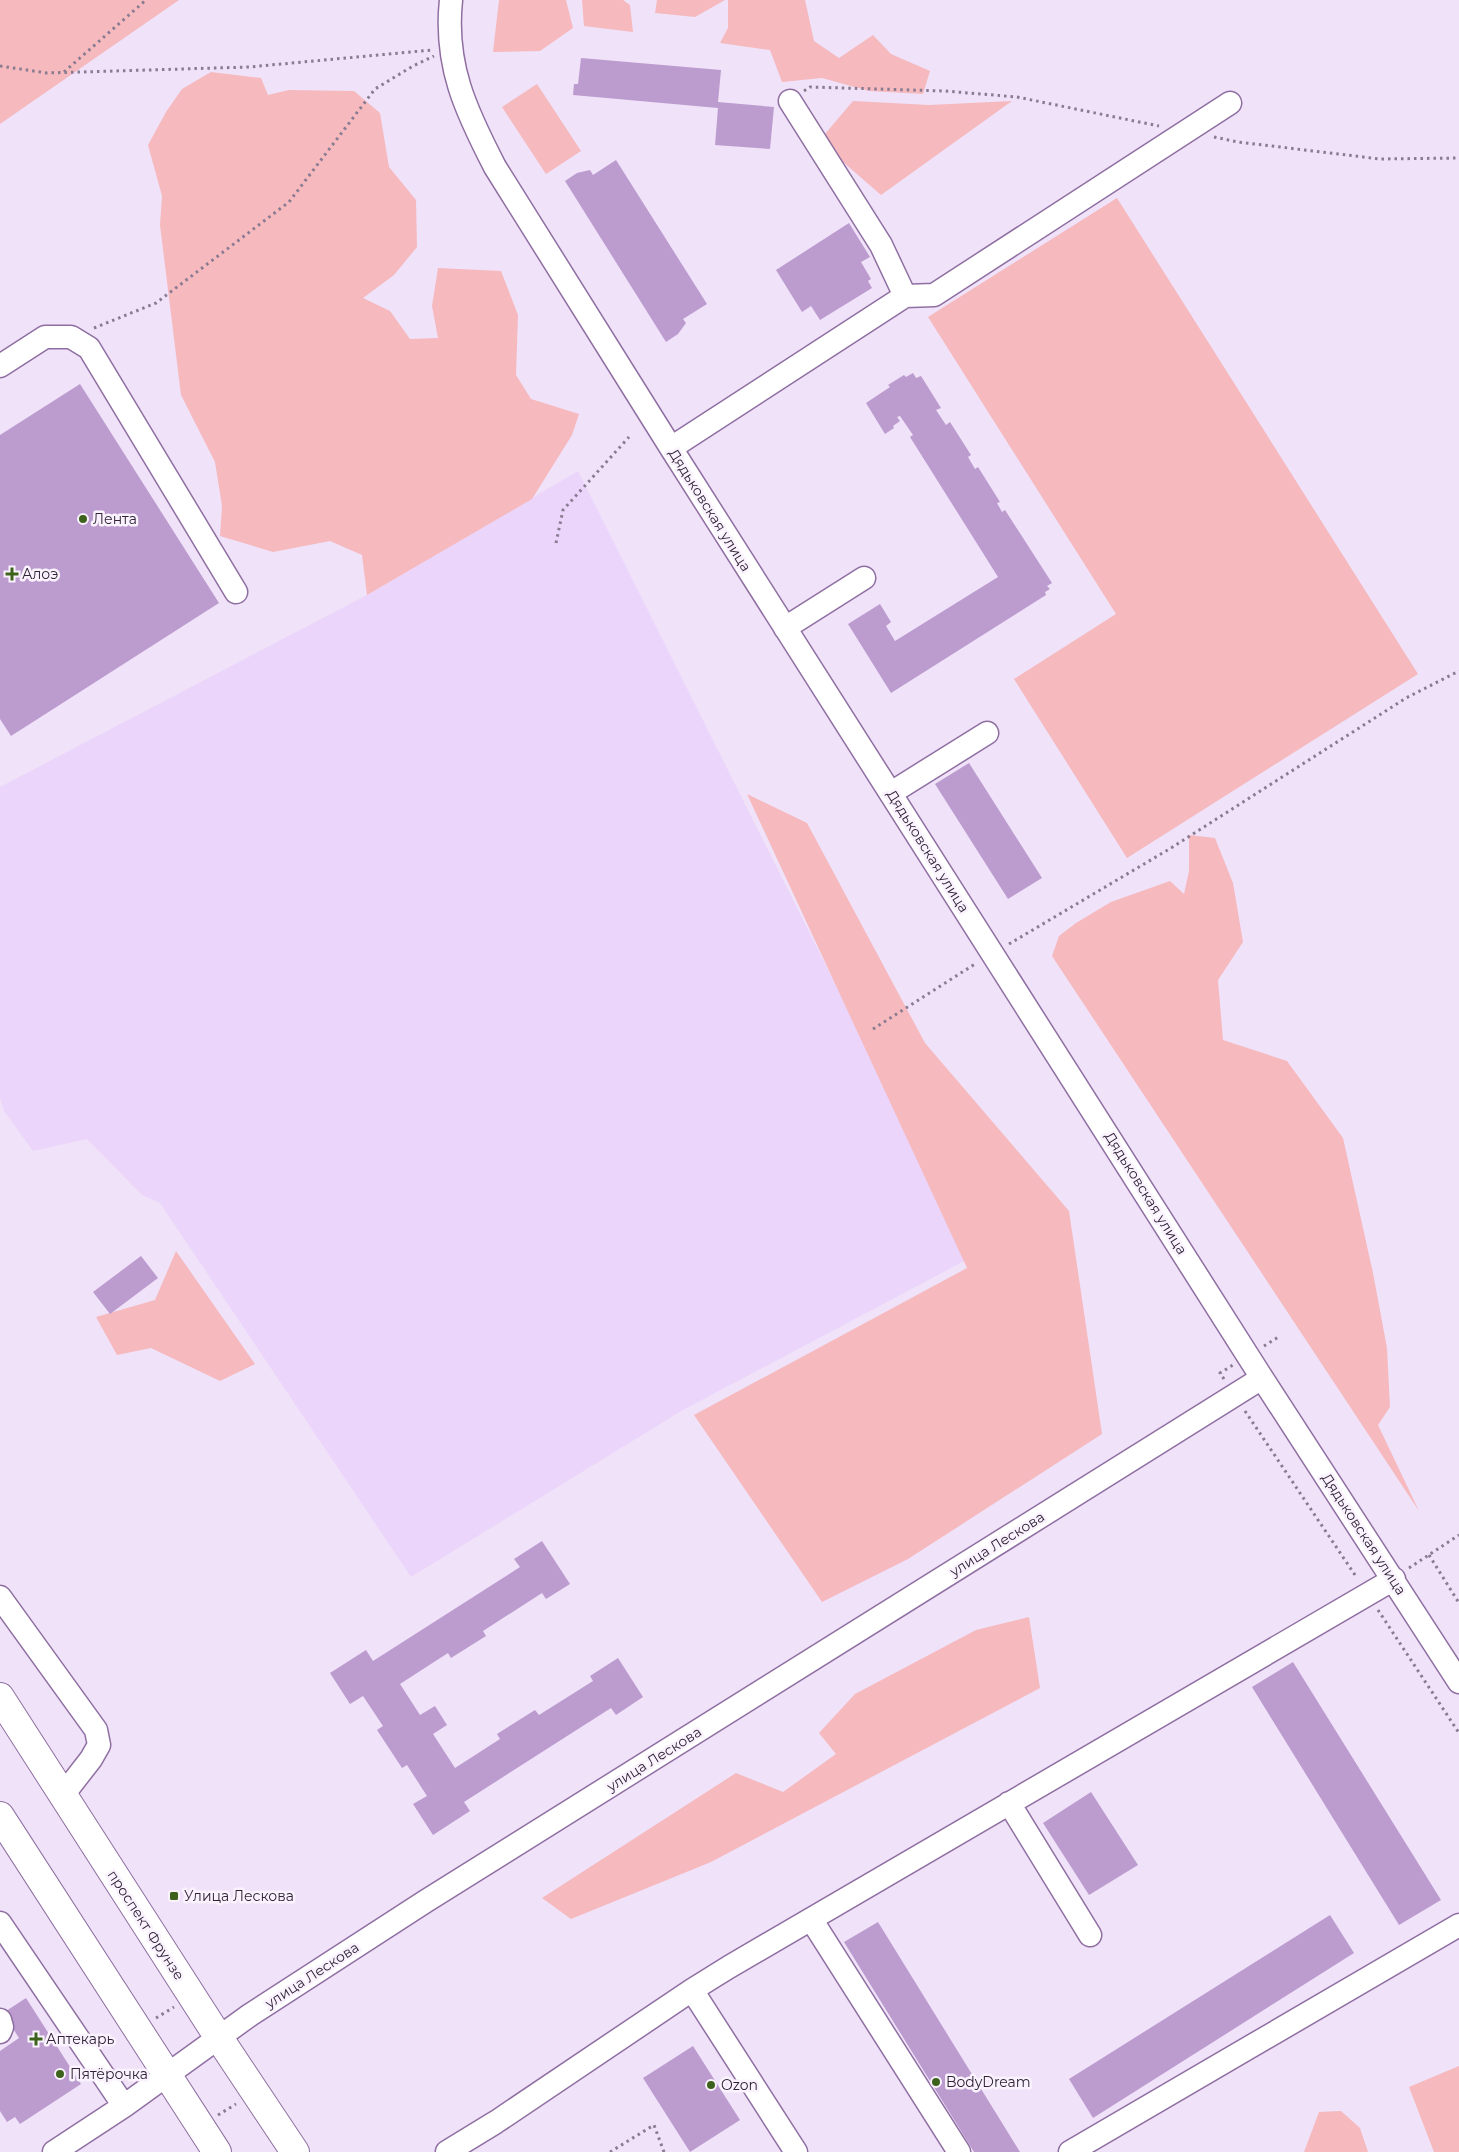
<svg xmlns="http://www.w3.org/2000/svg" width="1459" height="2152" font-family="Montserrat,sans-serif">
  <style>
    .built { fill: #ecd5fa }
    .green { fill: #f5b9be }
    .building { fill: #bc9bcf }
    .lines { fill: none; stroke-linecap: round; stroke-linejoin: round }
    .minor-casing { stroke: #8f6fa1; stroke-width: 25 }
    .major-casing { stroke: #8f6fa1; stroke-width: 30 }
    .path { stroke: #897b91; stroke-width: 3; stroke-dasharray: 2.5 4; stroke-linecap: butt }
    .minor { stroke: #fff; stroke-width: 22 }
    .major { stroke: #fff; stroke-width: 28 }
    .poi-dot { fill: #3d621b; stroke: #faf3fe; stroke-width: 2 }
    .labels { text-anchor: middle; dominant-baseline: central; stroke-width: 5; stroke-linejoin: round; paint-order: stroke }
    .street-label { font-size: 14px; fill: #302338; stroke: #faf3fe }
    .poi-label { font-size: 14px; fill: #302338; stroke: #faf3fe; text-anchor: start }
  </style>
  <rect width="100%" height="100%" fill="#f0e2f9"/>
  <!-- built -->
  <path class="built" d="M578,471L972,1257L683,1410L411,1577L160,1203L142,1195L87,1139L33,1151L4,1111L0,1098V787L367,595Z"/>
  <!-- green -->
  <path class="green" d="M0,0H179L0,124Z
    M499,0H566L573,28L540,51L493,52Z
    M582,0H623L630,5L633,32L584,26Z
    M657,0H725L695,17L655,13Z
    M728,0H805L814,41L839,58L873,35L891,54L930,71L923,94L869,91L822,78L782,82L770,50L720,43L728,28Z
    M211,72L261,78L268,95L289,90L354,91L380,113L389,167L416,200L417,247L394,275L363,298L390,311L410,339L438,338L432,306L438,268L501,271L518,315L516,375L531,399L579,414L572,435L532,499L367,595L362,555L330,541L273,552L220,536L222,506L215,462L181,395L160,225L162,196L148,145L166,112L182,89Z
    M537,84L581,151L546,174L502,107Z
    M853,101L929,105L1012,101L881,195L819,141Z
    M1117,198L1418,674L1127,858L1014,679L1116,614L928,317Z
    M747,794L807,823L925,1043L1069,1211L1102,1434L908,1559L822,1602L694,1415L967,1268Z
    M1189,835L1215,838L1233,883L1243,942L1218,980L1223,1040L1287,1061L1343,1138L1373,1273L1387,1348L1390,1407L1378,1425L1419,1511L1052,956L1059,936L1076,923L1111,902L1170,881L1184,894L1189,871Z
    M176,1251L255,1364L220,1381L151,1348L117,1355L96,1317L155,1300Z
    M1029,1617L1040,1688L711,1862L571,1919L542,1898L736,1773L783,1792L836,1754L819,1733L855,1694L976,1630Z
    M1459,2066V2152H1434L1409,2087Z
    M1341,2111L1360,2128L1368,2152H1304L1319,2112Z"/>
  <!-- building -->
  <path class="building" d="M581,58L721,70L718,102L774,107L770,149L715,145L718,108L573,95L574,84H578Z
    M616,160L707,304L683,319L686,323L678,334L666,342L565,181L577,173L590,170L593,175Z
    M849,223L870,257L861,262L871,279L868,281L872,288L820,320L811,306L802,312L776,270Z
    M913,373L916,378L921,376L941,408L936,410L946,425L950,422L971,455L968,457L975,469L978,467L1000,502L997,503L1002,512L1005,510L1052,583L1047,586L1050,589L1045,592L1046,595L891,693L848,624L880,604L891,622L886,626L895,641L998,577L910,437L913,435L900,416L897,417L900,421L893,426L894,428L885,434L866,403L890,387L888,385L904,375L906,377Z
    M80,384L219,603L11,736L0,719V435Z
    M969,763L1042,878L1008,899L935,784Z
    M141,1256L158,1278L110,1314L93,1292Z
    M542,1541L570,1584L546,1599L542,1593L483,1631L486,1636L451,1658L448,1653L400,1684L420,1715L435,1706L447,1725L433,1734L455,1768L500,1739L497,1734L535,1710L539,1715L593,1681L590,1676L618,1658L643,1697L616,1715L611,1708L464,1802L470,1811L433,1835L413,1804L427,1796L407,1765L402,1768L377,1730L383,1726L363,1696L350,1704L330,1673L366,1650L373,1661L520,1567L514,1559Z
    M1293,1662L1441,1900L1399,1925L1252,1687Z
    M1091,1792L1138,1865L1089,1895L1043,1823Z
    M1330,1915L1354,1953L1093,2118L1069,2079Z
    M878,1922L1020,2152H974L844,1942Z
    M26,1998L81,2084L20,2124L15,2117L7,2122L0,2111V2051L19,2038L3,2013Z
    M693,2046L740,2120L690,2152L643,2078Z"/>
  <g class="lines">
    <!-- minor casing -->
    <g class="minor-casing">
      <path id="minor" d="M451,0C444,65 466,111 495,167L671,448L1262,1378L1459,1682
        M905,296L934,295L1230,103
        M0,366L45,337H71L89,348L236,592
        M671,448L905,296L881,245L790,101
        M785,628L864,578
        M891,793L987,733
        M0,1597L96,1730L99,1745L91,1759L63,1795
        M1009,1803L1090,1935
        M811,1919L959,2152
        M0,1923L124,2106
        M692,1990L729,1967L1394,1579
        M0,2020L2,2027L0,2032
        M54,2152L124,2106L250,2015L426,1901L1262,1378
        M447,2152L496,2122L692,1990L796,2152
        M1070,2152L1459,1925"/>
    </g>
    <!-- major casing -->
    <g class="major-casing">
      <path id="major" d="M0,1697L219,2038L295,2152
        M0,1816L217,2152"/>
    </g>
    <!-- path -->
    <path class="path" d="M0,66L47,73L249,67L432,50
      M64,72L146,0
      M804,91L810,87L945,91L1017,97L1159,126
      M1214,137L1238,142L1380,159L1459,158
      M94,328L156,303L289,202L375,89L413,66L434,56
      M556,543L563,510L629,437
      M1009,944L1171,848L1406,698L1459,671
      M873,1029L975,964
      M1264,1346L1280,1336
      M1224,1379L1220,1373L1233,1365
      M1245,1411L1357,1578
      M1429,1555L1459,1603
      M1409,1568L1459,1535
      M1378,1610L1459,1733
      M156,2018L174,2007
      M218,2115L236,2104
      M610,2152L654,2125L664,2152"/>
    <!-- minor -->
    <use href="#minor" class="minor"/>
    <!-- major -->
    <use href="#major" class="major"/>
  </g>
  <!-- markers -->
  <g class="poi-dot">
    <circle cx="83" cy="519" r="5"/>
    <path d="M9.5 566.5h5v5h5v5h-5v5h-5v-5h-5v-5h5z"/>
    <rect x="169" y="1891" width="10" height="10" rx="2.5"/>
    <path d="M33.5 2031.5h5v5h5v5h-5v5h-5v-5h-5v-5h5z"/>
    <circle cx="60" cy="2074" r="5"/>
    <circle cx="936" cy="2082" r="5"/>
    <circle cx="711" cy="2085" r="5"/>
  </g>
  <g class="labels">
    <!-- street labels -->
    <g class="street-label">
      <text transform="translate(710 510) rotate(58)">Дядьковская улица</text>
      <text transform="translate(928 851) rotate(58)">Дядьковская улица</text>
      <text transform="translate(1146 1193) rotate(58)">Дядьковская улица</text>
      <text transform="translate(1364 1534) rotate(57)">Дядьковская улица</text>
      <text transform="translate(997 1544) rotate(-32)">улица Лескова</text>
      <text transform="translate(654 1759) rotate(-32)">улица Лескова</text>
      <text transform="translate(146 1925) rotate(57)">проспект Фрунзе</text>
      <text transform="translate(312 1975) rotate(-33)">улица Лескова</text>
    </g>
    <!-- poi labels -->
    <g class="poi-label">
      <text x="93" y="519">Лента</text>
      <text x="22" y="574">Алоэ</text>
      <text x="184" y="1896">Улица Лескова</text>
      <text x="46" y="2039">Аптекарь</text>
      <text x="70" y="2074">Пятёрочка</text>
      <text x="946" y="2082">BodyDream</text>
      <text x="721" y="2085">Ozon</text>
    </g>
  </g>
</svg>
